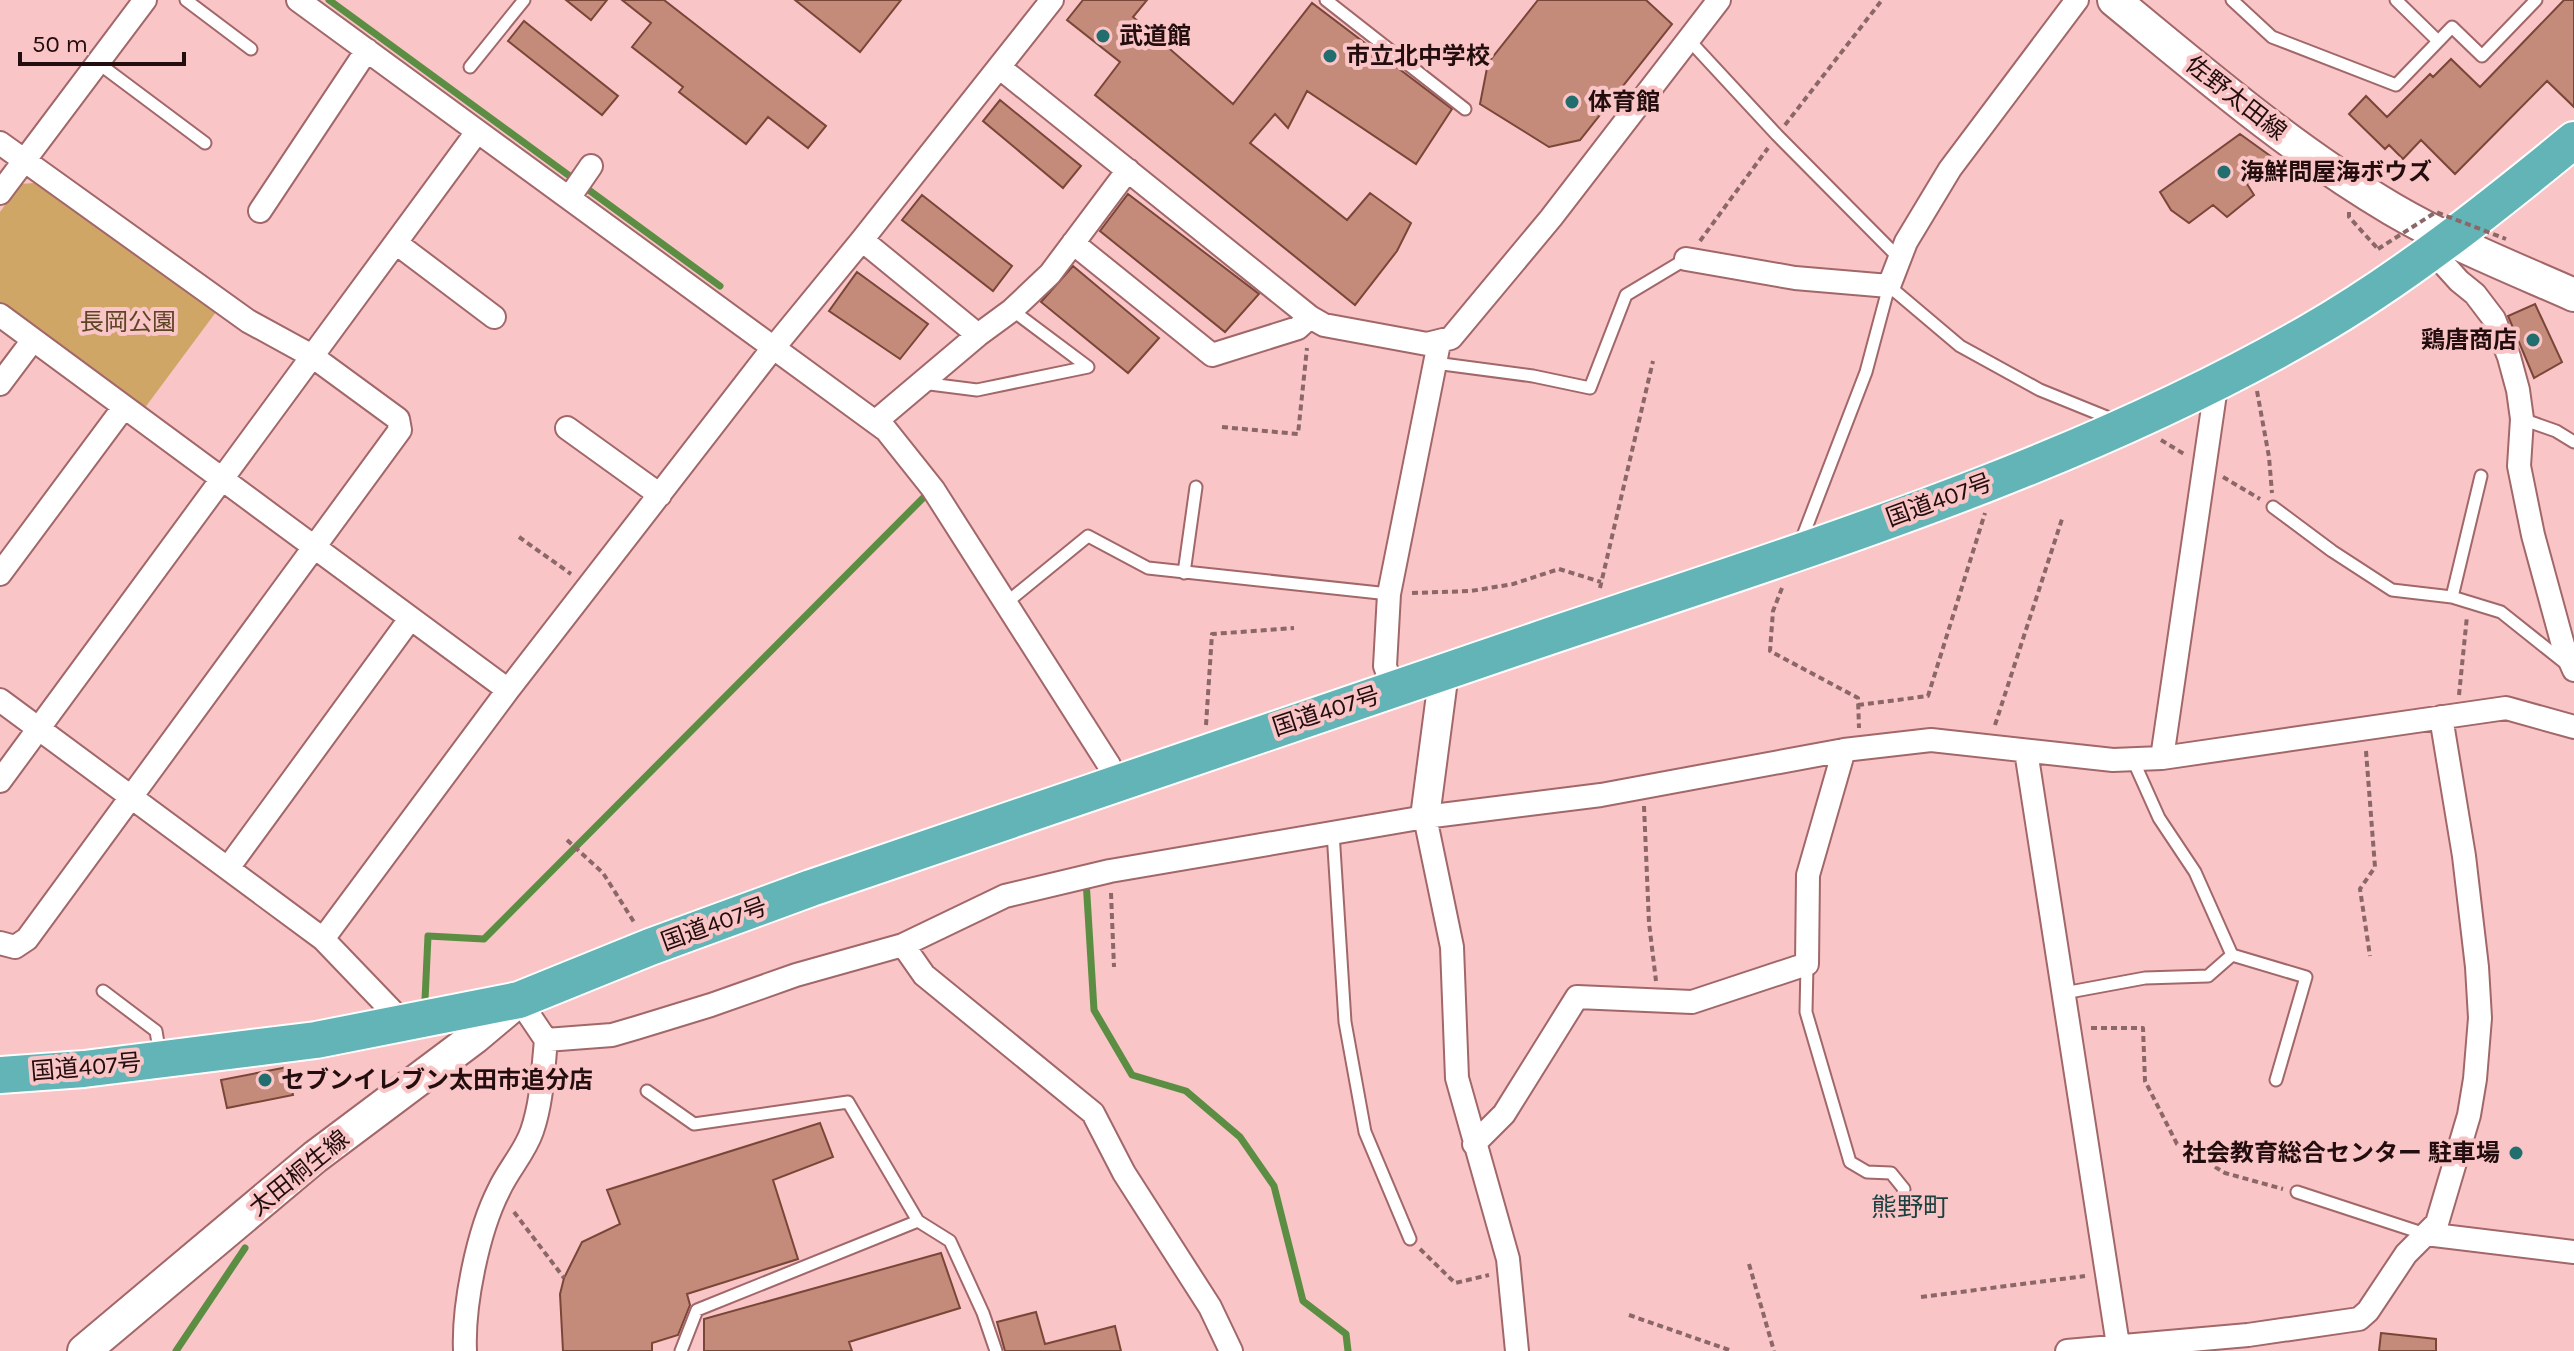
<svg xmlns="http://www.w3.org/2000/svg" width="2574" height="1351" font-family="Karla,'Noto Sans JP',sans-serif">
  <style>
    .green { fill: #d0a666 }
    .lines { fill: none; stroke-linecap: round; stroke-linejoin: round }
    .stream { stroke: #5b8d43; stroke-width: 7 }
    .building { fill: #c48a7a; stroke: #7a4638; stroke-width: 2 }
    .service-casing { stroke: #a16769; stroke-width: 15 }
    .minor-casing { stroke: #a16769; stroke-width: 26 }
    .tertiary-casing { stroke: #a16769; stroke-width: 32 }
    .secondary-casing { stroke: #a16769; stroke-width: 36 }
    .trunk-casing { stroke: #fff; stroke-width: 40 }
    .path { stroke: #8b6768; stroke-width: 4; stroke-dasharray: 6 4; stroke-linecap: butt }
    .service { stroke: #fff; stroke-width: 11 }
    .minor { stroke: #fff; stroke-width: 22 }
    .tertiary { stroke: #fff; stroke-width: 28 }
    .secondary { stroke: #fff; stroke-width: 32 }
    .trunk { stroke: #63b4b6; stroke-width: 36 }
    .path-bridge { stroke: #8b6768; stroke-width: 4; stroke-dasharray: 6 4; stroke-linecap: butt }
    .poi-dot { fill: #226e6f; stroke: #f9c5c6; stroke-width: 3 }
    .labels { text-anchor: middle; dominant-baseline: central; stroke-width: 8; stroke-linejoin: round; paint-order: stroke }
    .poi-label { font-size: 24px; font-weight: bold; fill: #230d0e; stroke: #f9c5c6; text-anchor: start }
    .street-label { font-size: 24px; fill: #230d0e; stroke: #f9c5c6 }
    .park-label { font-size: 24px; fill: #5b4522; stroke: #f9c5c6 }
    .neighbourhood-label { font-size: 26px; fill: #1c3f3f; stroke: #f9c5c6 }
  </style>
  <rect width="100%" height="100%" fill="#f9c5c6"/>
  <!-- green -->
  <path class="green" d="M34,183L216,312L144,409L0,302V212L20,184Z"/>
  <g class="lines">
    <!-- stream -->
    <path class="stream" d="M329,0L720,286
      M1086,880L1094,1010L1132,1075L1186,1091L1240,1137L1274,1186L1303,1301L1346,1334L1348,1351
      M425,1000L428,936L484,939L931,490
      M176,1351L245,1248"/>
  </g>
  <!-- building -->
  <path class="building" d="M566,0H607L591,20Z
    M622,0H664L826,126L808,148L768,117L746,144L679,92L683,87L632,47L651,23Z
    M795,0H901L860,52Z
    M1083,0H1147L1133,17L1233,104L1312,3L1452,109L1416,164L1307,91L1288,128L1275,114L1250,143L1347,220L1370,193L1411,223L1397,251L1355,305L1095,95L1120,62L1067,20Z
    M1538,0H1646L1672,24L1580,140L1549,147L1480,104L1488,63Z
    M2564,0H2574V107L2547,81L2455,174L2421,140L2403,159L2389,145L2385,149L2349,114L2366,96L2387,117L2430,74L2433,77L2451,59L2480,87Z
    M524,21L618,96L602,115L508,41Z
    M1000,100L1081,166L1063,188L983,121Z
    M2240,134L2276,160L2247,184L2254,195L2227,217L2213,205L2189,223L2171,210L2160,192Z
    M1128,194L1259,294L1225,332L1100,231Z
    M922,195L1012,266L993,291L902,220Z
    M1073,266L1159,338L1128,373L1041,302Z
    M857,272L928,324L900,359L829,311Z
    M2535,304L2562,362L2534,378L2508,316Z
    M288,1067L293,1095L227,1108L221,1080Z
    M820,1123L833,1157L773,1180L798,1259L687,1294L690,1305L678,1335L652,1343V1351H563L560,1294L564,1278L582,1242L620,1224L607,1190Z
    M941,1253L960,1308L849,1342L852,1351H704V1319Z
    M1036,1312L1045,1344L1115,1326L1121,1351H1005L997,1322Z
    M2381,1333L2436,1339V1351H2379Z"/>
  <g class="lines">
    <!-- service casing -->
    <g class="service-casing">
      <path id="service" d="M186,0L251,49
        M1326,0L1465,109
        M2232,0L2272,37L2396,85L2452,27L2482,56L2536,0
        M2396,0L2438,41
        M1689,40L1777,135L1900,259
        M98,63L205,143
        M470,67L524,0
        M1435,363L1533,376L1590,388L1626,295L1686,259
        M922,383L977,390L1088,367L1012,310
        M2522,419L2556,431L2574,442
        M2481,476L2452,597L2501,612L2565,663
        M2273,507L2332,551L2392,590L2452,597
        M1801,541L1866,372L1889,286L1960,346L2040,390L2114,420
        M1184,573L1196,487
        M1006,603L1088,536L1148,568L1389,594
        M2133,760L2159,818L2195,872L2232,955L2306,977L2276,1080
        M1333,832L1345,1022L1365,1132L1410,1239
        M1807,964L1806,1012L1850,1162L1867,1172L1891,1173L1904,1189L1900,1211
        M103,991L156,1031L160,1055
        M2064,993L2145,978L2208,976L2232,955
        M647,1091L694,1124L848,1102L918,1221L697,1310L681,1351
        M2297,1192L2425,1234
        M918,1221L950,1241L983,1313L996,1351"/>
    </g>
    <!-- minor casing -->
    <g class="minor-casing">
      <path id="minor" d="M298,0L886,430L933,489L1109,765L1117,784
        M999,67L1310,317L1324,325L1427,344L1451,338L1551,218L1719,0
        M0,143L248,321L312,356L398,419L400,430L27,939L15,947L0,943
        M0,193L145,0
        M569,198L591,166
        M260,211L367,50
        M862,240L978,335
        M396,243L494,317
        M1073,243L1212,355L1298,328L1310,317
        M2431,250L2459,281L2475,294L2494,319L2509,357L2518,390L2522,419L2519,466L2533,535L2563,645L2574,670
        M1686,259L1795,278L1889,286L1906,242L1950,169L2077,0
        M0,315L508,690
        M0,384L33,340
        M875,422L978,335L1012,310L1050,274L1128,170
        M567,428L660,495
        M0,574L124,407
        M1393,689L1385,666L1389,594L1439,343
        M0,700L323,939L395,1014L397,1025
        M2026,751L2118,1345
        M2162,758L2217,380
        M0,781L477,132
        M1425,817L1452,947L1457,1078L1508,1259L1517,1351
        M228,868L410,619
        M323,939L508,690L766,357L862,240L1052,0
        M903,945L924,975L1093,1113L1124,1173L1210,1307L1231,1351
        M519,1000L546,1040L612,1035L636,1028L711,1005L796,975L903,945L1005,896L1110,871L1425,817L1601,795L1844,750L1931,740L2113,760L2162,758L2506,708L2574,727
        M1474,1144L1504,1114L1577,997L1692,1002L1807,964L1808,875L1844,750
        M2426,1234L2574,1252
        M465,1351C463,1305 478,1231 499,1190C508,1170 525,1152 532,1131C542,1102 543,1070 546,1040
        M2067,1351L2248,1335L2359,1319L2368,1311L2406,1254L2437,1223L2469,1115L2475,1079L2480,1018L2477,967L2464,856L2441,717"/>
    </g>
    <!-- tertiary casing -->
    <g class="tertiary-casing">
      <path id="tertiary" d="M1425,817L1444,672"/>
    </g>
    <!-- secondary casing -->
    <g class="secondary-casing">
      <path id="secondary" d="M2114,0C2203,73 2292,150 2392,209C2450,243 2513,268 2574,295
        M84,1351L315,1157L475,1037L519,1000"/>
    </g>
    <!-- trunk casing -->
    <g class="trunk-casing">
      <path id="trunk" d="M0,1075L84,1069L316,1040L519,1000L650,947L811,888C1052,806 1293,723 1535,641C1794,553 2070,470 2308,333C2401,280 2491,208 2574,140"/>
    </g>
    <!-- path -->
    <path class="path" d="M1785,125L1882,0
      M2349,212V217L2378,249
      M1700,241L1768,148
      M2257,391L2269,457L2272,493
      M1222,427L1298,434L1307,348
      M2161,440L2184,454
      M2223,477L2260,499
      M519,537L571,574
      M1600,588L1653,361
      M1782,588L1773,611L1770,651L1858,698L1859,728
      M1412,593L1471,591L1513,584L1559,569L1601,582
      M2459,695L2467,616
      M1858,705L1928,696L1985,513
      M1206,725L1212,634L1294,628
      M1995,725L2062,519
      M2366,751L2375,867L2360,889L2370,956
      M1644,806L1649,923L1656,981
      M567,840L603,873L634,922
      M1111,893L1114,967
      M2091,1028H2143L2145,1081L2177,1144L2225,1173L2283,1189
      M514,1212L564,1278
      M1420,1249L1455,1283L1489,1275
      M1749,1264L1774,1351
      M1921,1297L2085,1276
      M1629,1315L1732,1351"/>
    <!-- service -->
    <use href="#service" class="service"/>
    <!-- minor -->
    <use href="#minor" class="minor"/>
    <!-- tertiary -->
    <use href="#tertiary" class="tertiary"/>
    <!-- secondary -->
    <use href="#secondary" class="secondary"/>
    <!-- trunk -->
    <use href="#trunk" class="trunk"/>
    <!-- path-bridge -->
    <path class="path-bridge" d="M2378,249L2436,212L2506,239"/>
  </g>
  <!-- markers -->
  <g class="poi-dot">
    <circle cx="1103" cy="36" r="8"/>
    <circle cx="1330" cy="56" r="8"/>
    <circle cx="1572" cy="102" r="8"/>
    <circle cx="2224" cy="172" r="8"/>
    <circle cx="2533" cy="340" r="8"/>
    <circle cx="265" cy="1080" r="8"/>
    <circle cx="2516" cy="1153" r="8"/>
  </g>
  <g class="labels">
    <!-- poi labels -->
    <g class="poi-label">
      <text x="1119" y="36">武道館</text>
      <text x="1346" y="56">市立北中学校</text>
      <text x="1588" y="102">体育館</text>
      <text x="2240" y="172">海鮮問屋海ボウズ</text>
      <text x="2517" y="340" text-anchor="end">鶏唐商店</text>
      <text x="281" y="1080">セブンイレブン太田市追分店</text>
      <text x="2500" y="1153" text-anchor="end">社会教育総合センター 駐車場</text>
    </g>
    <!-- street labels -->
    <g class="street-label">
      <text transform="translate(2236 98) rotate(38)">佐野太田線</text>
      <text transform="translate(1939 500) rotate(-20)">国道407号</text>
      <text transform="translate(1326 711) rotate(-18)">国道407号</text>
      <text transform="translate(714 924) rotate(-20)">国道407号</text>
      <text transform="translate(86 1067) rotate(-5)">国道407号</text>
      <text transform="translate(299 1173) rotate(-39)">太田桐生線</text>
    </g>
    <!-- park labels -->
    <g class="park-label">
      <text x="128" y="322">長岡公園</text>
    </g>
    <!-- neighbourhood labels -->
    <g class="neighbourhood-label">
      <text x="1910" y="1207">熊野町</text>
    </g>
  </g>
  <!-- scale -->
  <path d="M20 52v12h164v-12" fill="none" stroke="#230d0e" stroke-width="4"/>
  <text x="32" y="52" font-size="24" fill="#230d0e" stroke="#f9c5c6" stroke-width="6" paint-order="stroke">50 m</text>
</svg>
